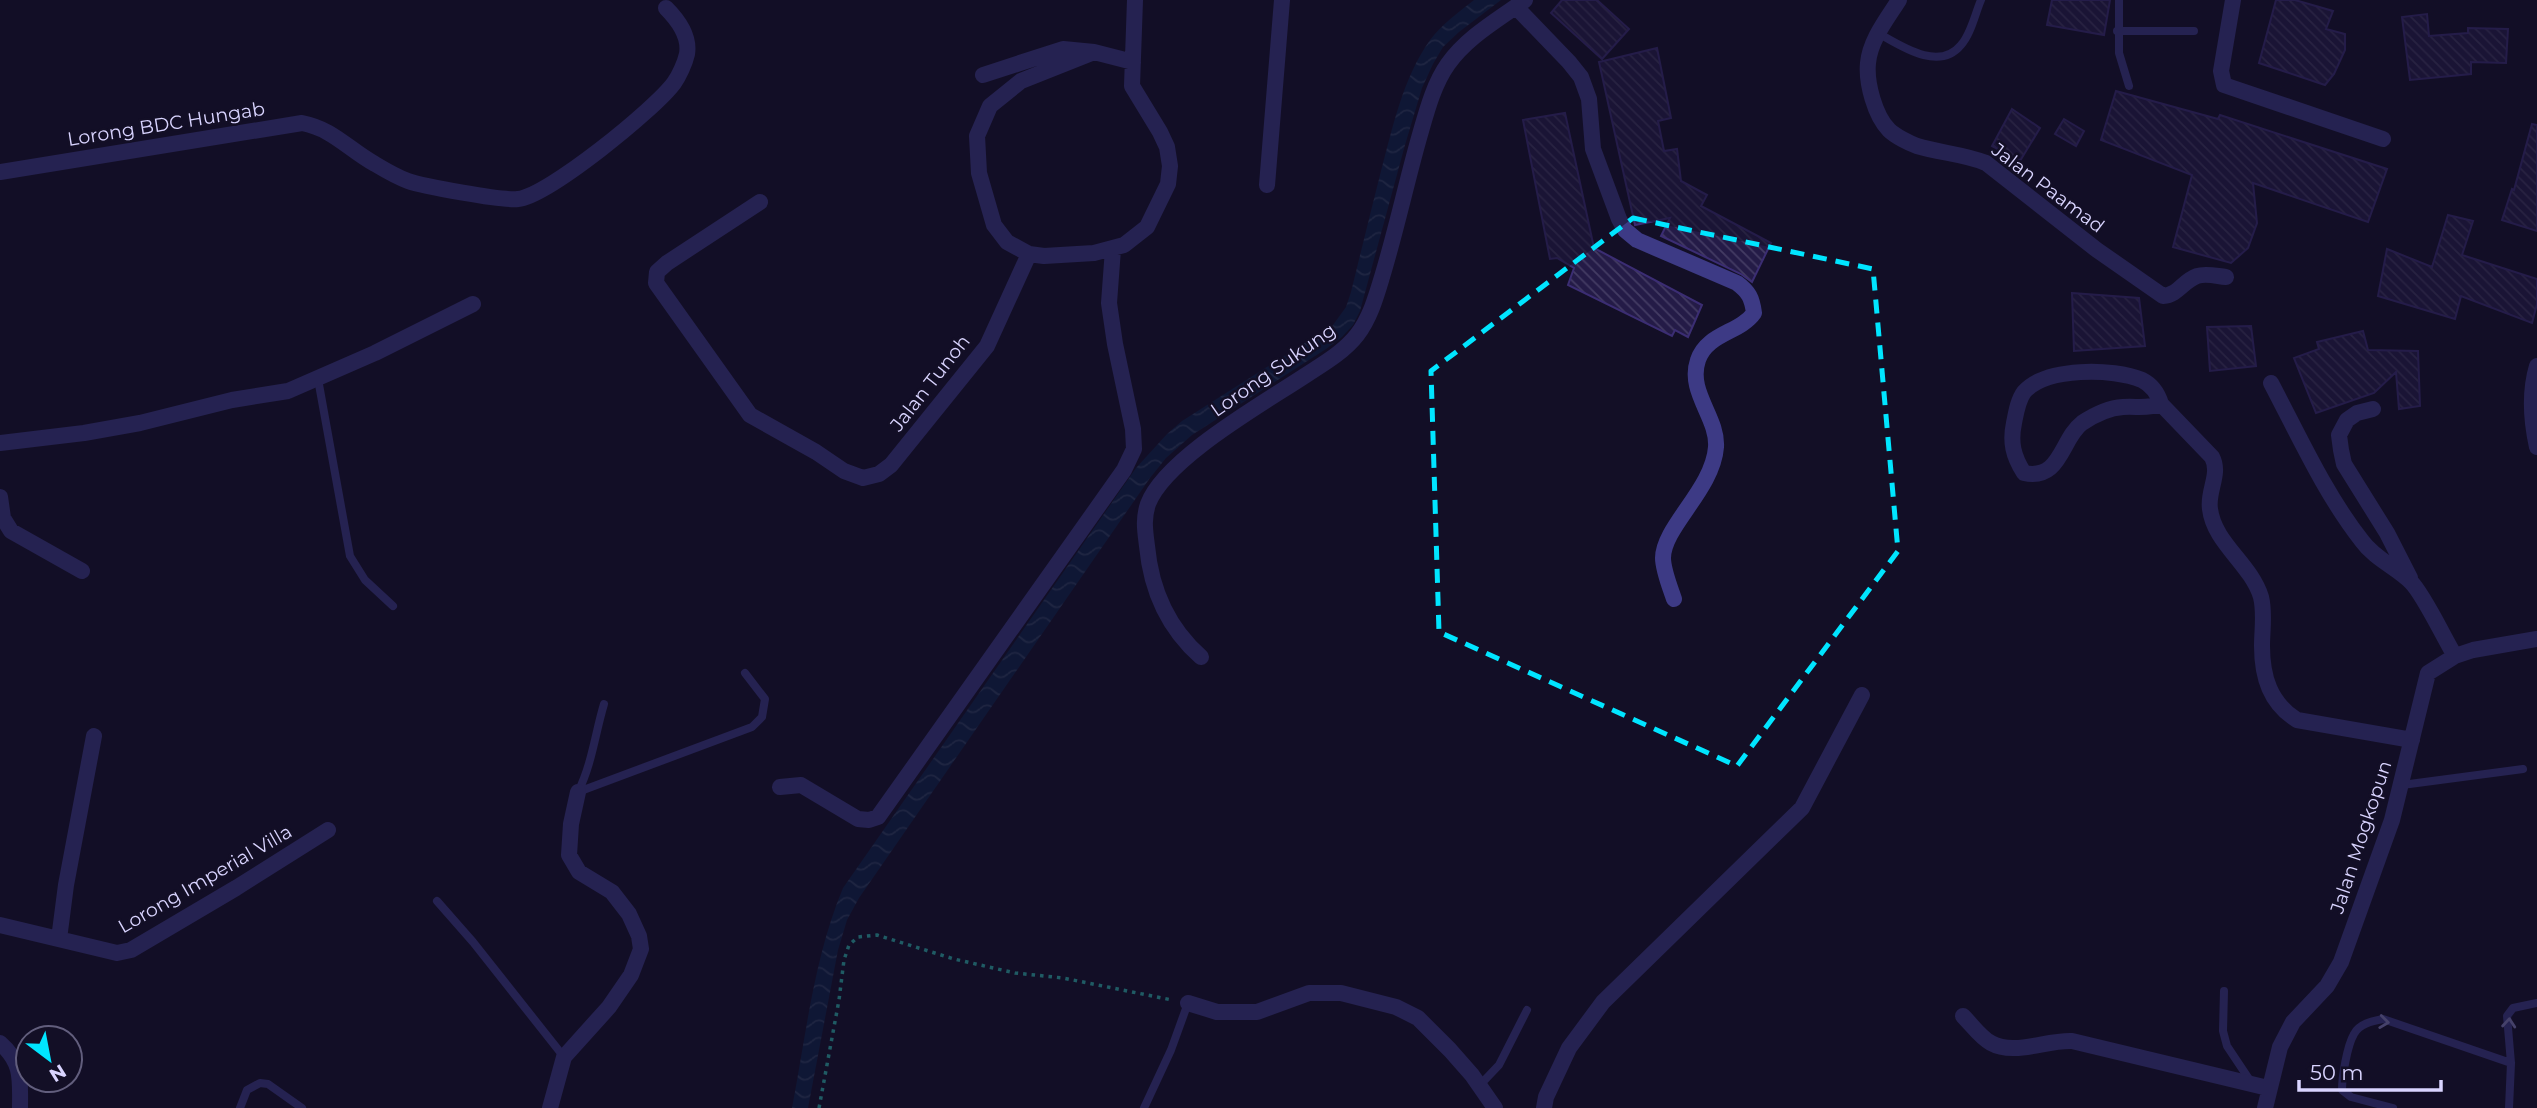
<svg xmlns="http://www.w3.org/2000/svg" width="2537" height="1108" font-family="Montserrat,sans-serif">
  <style>
    .water { fill: url(#water-waves) }
    .building { fill: url(#building-back-hatch); stroke: #3b2d73; stroke-width: 2 }
    .lines { fill: none; stroke-linecap: round; stroke-linejoin: round }
    .path { stroke: #2fb8b0; stroke-width: 3.5; stroke-dasharray: 3.5 5; stroke-linecap: butt }
    .service { stroke: #3d3a85; stroke-width: 8 }
    .minor { stroke: #3d3a85; stroke-width: 16 }
    .oneway { stroke: #837fbc }
    .marked { fill: none; stroke: #00e5ff; stroke-width: 5; stroke-dasharray: 14 9; stroke-linejoin: round }
    .labels { text-anchor: middle; dominant-baseline: central; stroke-width: 5; stroke-linejoin: round; paint-order: stroke }
    .street-label { font-size: 19px; fill: #d9d4ff; stroke: #130f26 }
  </style>
  <defs>
    <pattern id="water-waves" width="16" height="10" patternUnits="userSpaceOnUse" patternTransform="scale(1.75)"><rect width="16" height="10" fill="#0c2248"/><path d="M0 5q4-4 8 0t8 0" fill="none" stroke="#2f4163"/></pattern>
    <pattern id="building-back-hatch" width="6" height="6" patternUnits="userSpaceOnUse" patternTransform="scale(1.75)"><rect width="6" height="6" fill="#241b47"/><path d="M-1 5l2 2M0 0l6 6M5-1l2 2" fill="none" stroke="#433b63"/></pattern>
  </defs>
  <rect width="100%" height="100%" fill="#130f26"/>
  <!-- water -->
  <path class="water" d="M1474,0H1501L1459,32L1443,47L1433,64L1422,88L1405,145L1360,311L1353,325L1342,337L1326,349L1192,435L1166,458L1150,478L859,898L847,920L838,950L808,1108H792C806,1035 814,957 843,888L1136,468L1167,434L1182,421L1333,325L1346,307L1351,292C1361,251 1371,211 1381,171C1393,126 1403,78 1430,40C1442,24 1459,12 1474,0Z"/>
  <!-- building -->
  <path class="building" d="M1562,0H1597L1629,29L1602,59L1551,13Z
    M2052,0H2110L2104,35L2047,25Z
    M2276,0H2295L2333,11L2326,29L2345,34V50L2334,74L2325,85L2259,63Z
    M2427,14L2429,36L2468,33V28L2508,29L2506,63L2471,62V74L2410,80L2402,17Z
    M1657,48L1671,118L1658,121L1664,151L1677,149L1681,181L1707,195L1701,206L1771,243L1752,282L1741,274L1661,236L1670,218L1635,225L1599,62Z
    M2116,91L2218,119L2220,115L2387,169L2368,222L2253,183L2257,223L2248,248L2231,263L2173,247L2192,175L2101,140Z
    M2012,109L2040,128L2020,161L1992,146Z
    M1565,113L1594,248L1702,305L1688,337L1675,330L1672,336L1568,285L1574,268L1557,258L1550,259L1523,120Z
    M2064,119L2084,131L2076,146L2055,134Z
    M2532,124L2537,125V231L2502,220L2512,189L2514,190Z
    M2448,215L2473,221L2462,255L2537,279V304L2532,323L2461,296L2455,319L2378,296L2387,249L2432,267Z
    M2072,293L2139,298L2145,346L2074,351Z
    M2251,326L2256,366L2210,371L2207,327Z
    M2363,331L2368,350L2418,351L2420,406L2399,409L2396,372L2374,393L2316,413L2294,358L2319,349L2317,342Z"/>
  <g class="lines">
    <!-- path -->
    <path class="path" d="M819,1108L839,1000L844,960L849,945L858,937L877,935L954,959L1015,973L1063,978L1172,1000"/>
    <!-- service -->
    <path class="service" d="M2119,0V53L2129,86
      M2117,31H2194
      M1878,33C1901,46 1939,72 1961,45C1971,34 1975,14 1981,0
      M318,379L350,556L365,580L393,606
      M604,704C595,734 592,764 578,792L752,727L762,717L765,699L745,673
      M2402,785L2523,769
      M437,901L473,942L564,1057
      M2224,991L2223,1031L2227,1046L2251,1082
      M1479,1086L1499,1065L1527,1010
      M240,1108L247,1090L260,1083L268,1084L302,1108
      M1144,1108L1171,1050L1188,1003
      M2393,1108L2351,1097L2342,1090C2342,1077 2347,1046 2354,1034C2359,1024 2372,1021 2383,1019L2511,1063
      M2509,1108L2511,1063L2507,1016L2513,1008L2537,1003"/>
    <!-- minor -->
    <path class="minor" d="M1899,0C1887,19 1870,40 1868,63C1866,83 1875,116 1889,130C1895,136 1909,143 1917,146C1940,153 1964,154 1986,163L2097,250L2163,296C2178,295 2183,281 2197,276C2206,273 2216,276 2226,277
      M2233,0L2221,71L2224,85L2383,139
      M1516,7L1569,62L1581,77L1589,99L1593,149L1619,219L1625,230L1637,240L1737,283C1749,292 1752,298 1754,313C1740,333 1707,333 1698,360C1687,392 1718,417 1716,447C1713,489 1663,527 1663,558C1663,570 1670,587 1674,599
      M983,75L1063,49L1094,52L1133,62
      M0,172L302,123C333,129 348,149 375,164C385,170 397,177 408,181C422,186 503,201 518,199C548,196 655,109 674,83C679,76 685,63 687,54C690,36 678,20 666,8
      M1267,185L1282,0
      M760,202L667,263L657,272L656,283L750,415L816,452L844,471L863,478L879,474L891,465L987,346L1029,254L1044,256L1094,253L1124,245L1147,227L1168,184L1170,166L1167,147L1160,132L1132,86L1135,0
      M1029,254L1007,242L994,225L979,173L977,136L990,106L1021,81L1094,52
      M2537,366C2529,393 2531,420 2537,447
      M2271,383C2299,436 2325,494 2362,541C2375,559 2396,567 2411,582C2424,595 2444,638 2455,656
      M2161,404C2148,409 2136,406 2123,407C2108,408 2094,415 2082,423C2061,439 2061,481 2024,473C2013,456 2010,442 2014,423C2016,413 2018,400 2024,392C2046,367 2113,368 2142,380C2152,385 2158,394 2161,404L2212,457C2221,474 2207,491 2210,509C2214,543 2251,564 2261,597C2265,613 2262,630 2262,646C2262,677 2270,703 2297,720L2412,740
      M2373,409L2357,413L2347,420L2339,435L2341,450L2344,464L2387,533L2410,578
      M0,443L84,433L140,423L232,400L288,391L375,353L473,304
      M0,497L3,518L11,531L82,571
      M1201,657C1168,628 1151,589 1147,546C1145,530 1143,519 1148,504C1165,459 1262,404 1303,377C1321,365 1343,353 1357,335C1370,318 1376,297 1382,277C1396,231 1406,184 1419,138C1426,114 1433,85 1448,64C1468,36 1498,20 1525,0
      M780,787L801,785L858,819L869,820L878,817L1124,470L1134,449L1133,429L1115,344L1109,303L1113,249
      M0,925L117,953L131,950L236,888L328,830
      M59,939L66,885L94,736
      M1188,1003L1217,1012H1257L1309,993H1341L1396,1007L1418,1018L1450,1050L1472,1075L1495,1108
      M1963,1016C1972,1025 1981,1038 1991,1043C2014,1056 2045,1040 2072,1041L2268,1088
      M0,1043C23,1063 20,1080 20,1108
      M550,1108L564,1057L609,1007L631,975L641,949L639,936L629,914L612,892L579,872L569,855L571,824L578,792
      M1544,1108L1546,1097L1569,1048L1603,1002L1802,808L1862,695
      M2265,1108L2280,1047L2293,1022L2327,986L2341,962L2392,820L2428,673L2455,656L2473,650L2537,639"/>
  </g>
  <!-- one-way arrows -->
  <defs><path id="oneway-chevron" d="M-2-3.5L2.5 0L-2 3.5" fill="none" stroke-width="1.6" stroke-linecap="round" stroke-linejoin="round" transform="scale(1.75)"/></defs>
  <g class="oneway">
    <use href="#oneway-chevron" transform="translate(2384 1022) rotate(7)"/>
    <use href="#oneway-chevron" transform="translate(2509 1023) rotate(-85)"/>
  </g>
  <!-- marked area -->
  <path d="M0 0H2537V1108H0ZM1633,218L1873,269L1898,551L1737,766L1439,632L1431,371Z" fill="#130f26" fill-opacity=".55" fill-rule="evenodd"/>
  <path class="marked" d="M1633,218L1873,269L1898,551L1737,766L1439,632L1431,371Z"/>
  <g class="labels">
    <!-- street labels -->
    <g class="street-label">
      <text transform="translate(166 124) rotate(-9)">Lorong BDC Hungab</text>
      <text transform="translate(2048 188) rotate(37)">Jalan Paamad</text>
      <text transform="translate(1273 370) rotate(-35)">Lorong Sukung</text>
      <text transform="translate(930 383) rotate(-52)">Jalan Tunoh</text>
      <text transform="translate(2361 837) rotate(-72)">Jalan Mogkopun</text>
      <text transform="translate(205 879) rotate(-30)">Lorong Imperial Villa</text>
    </g>
  </g>
  <!-- north arrow -->
  <g transform="translate(49 1059) rotate(148)"><circle r="33" fill="#130f26" stroke="#625e7d" stroke-width="2"/>
  <path d="M0-5L12 26L0 18L-12 26Z" fill="#00e5ff"/>
  <text y="-10" font-size="19" font-weight="bold" text-anchor="middle" fill="#d9d4ff">N</text>
  </g>
  <!-- scale -->
  <path d="M2299 1080v10h142v-10" fill="none" stroke="#d9d4ff" stroke-width="3.5"/>
  <text x="2310" y="1080" font-size="21" fill="#d9d4ff" stroke="#130f26" stroke-width="5" paint-order="stroke">50 m</text>
</svg>
